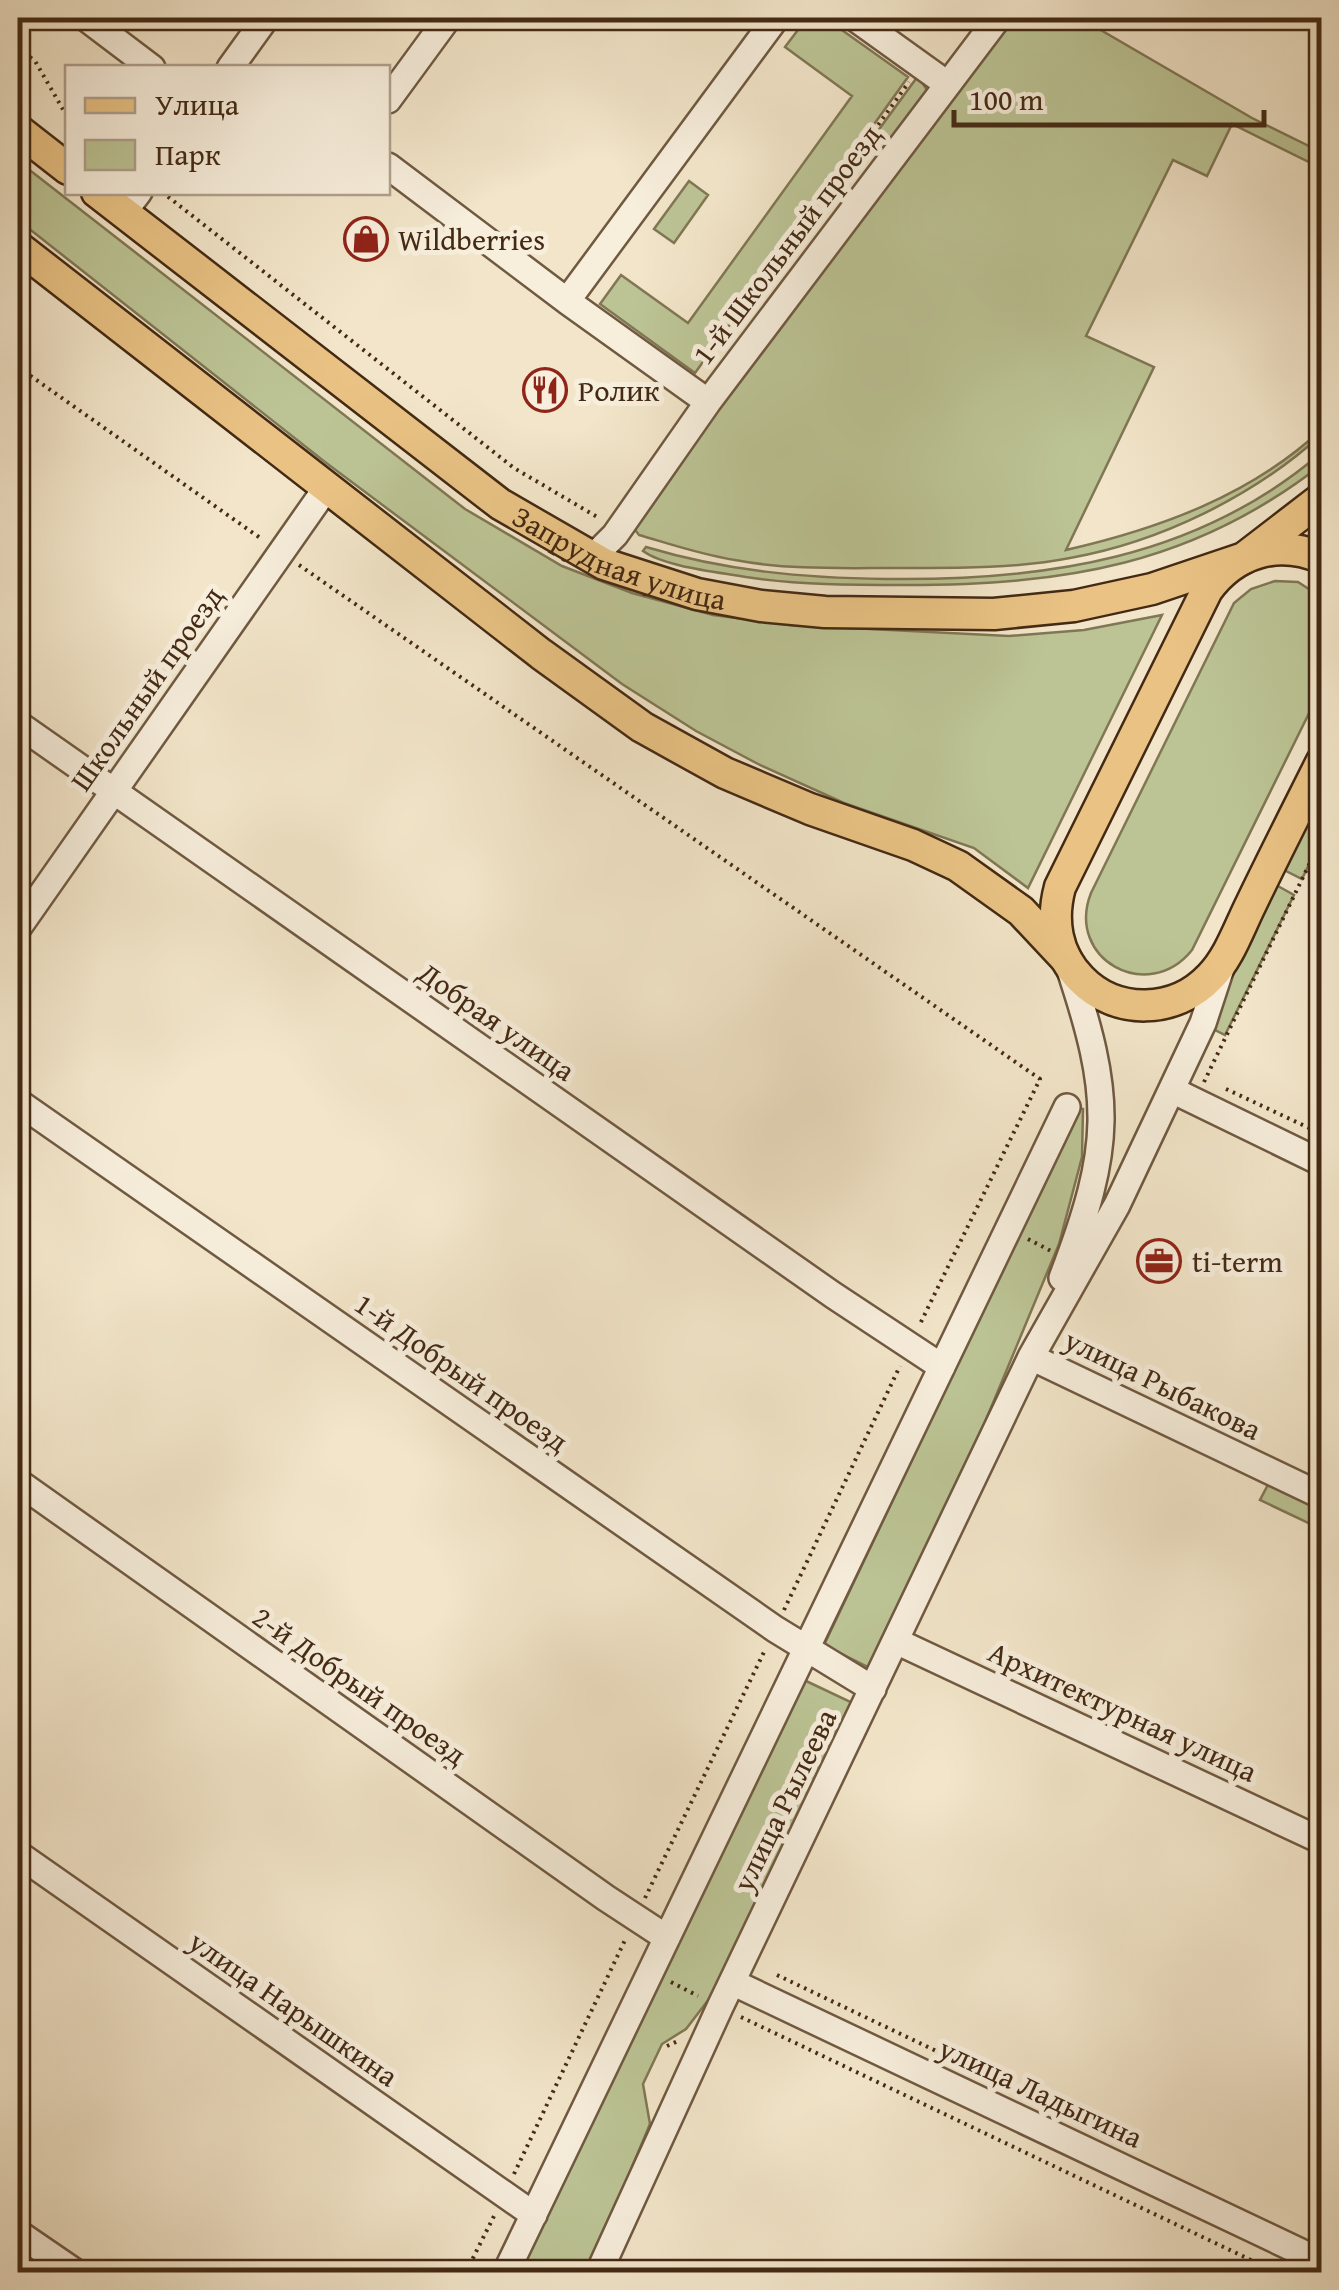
<svg xmlns="http://www.w3.org/2000/svg" width="1339" height="2290" font-family="'Gentium Book Plus',serif">
  <style>
    .green { fill: #bcc495; stroke: #807754; stroke-width: 2.5 }
    .lines { fill: none; stroke-linecap: round; stroke-linejoin: round }
    .minor-casing { stroke: #705941; stroke-width: 30 }
    .major-casing { stroke: #442a14; stroke-width: 35 }
    .path { stroke: #442a14; stroke-width: 4; stroke-dasharray: 2.5 5; stroke-linecap: butt }
    .minor { stroke: #f7eedc; stroke-width: 25 }
    .major { stroke: #e9c284; stroke-width: 30 }
    .labels { text-anchor: middle; dominant-baseline: central; stroke-width: 10; stroke-linejoin: round; paint-order: stroke }
    .poi-label { font-size: 30px; fill: #442a14; stroke: #f7eedc; text-anchor: start }
    .street-label { font-size: 30px; fill: #442a14; stroke: #f7eedc }
  </style>
  <rect width="100%" height="100%" fill="#f2e5c9"/>
  <filter id="stains"><feTurbulence type="fractalNoise" baseFrequency=".002" numOctaves="4"/><feColorMatrix values="0 0 0 0 .2 0 0 0 0 .09 0 0 0 0 .02 0 0 0 .5 -.17"/></filter>
  <radialGradient id="worn" r=".72"><stop offset=".6" stop-color="#630" stop-opacity="0"/><stop offset="1" stop-color="#630" stop-opacity=".3"/></radialGradient>
  <!-- green -->
  <path class="green" d="M807,18H825L908,77L695,373L600,304L621,275L688,323L852,96L785,47Z
    M1008,18H1080L1252,118L1321,152V168L1232,124L1207,176L1173,160L1086,336L1154,367L1066,550C1158,529 1250,496 1321,430V435C1254,496 1160,542 1070,558C1013,569 953,568 895,568C842,568 787,570 735,560C702,555 670,544 639,535L632,526L634,519Z
    M918,76L927,90L926,98L891,139H872Z
    M18,161L465,509L562,566L632,593L713,615L791,625L1009,636L1084,630L1162,615L1028,888L974,848L844,803L760,765L696,731L622,684L325,462L18,220Z
    M689,181L708,195L674,243L654,229Z
    M1321,453V465C1193,565 1064,585 906,585C852,585 799,585 746,577C718,572 665,567 643,551L646,547C726,571 804,578 886,579C1044,581 1197,559 1321,453Z
    M1275,581L1298,582L1321,597V689L1192,950C1148,1005 1065,959 1091,893L1234,603L1251,589Z
    M1321,794V839L1302,879L1284,870Z
    M1276,885L1294,895L1225,1035L1207,1026Z
    M1079,1108L1083,1109L1082,1157L1059,1244L921,1576L876,1671L824,1645Z
    M1271,1479L1321,1504V1529L1260,1500Z
    M804,1680L857,1705L729,1973L686,2029L662,2044L643,2084L650,2124L588,2272H520Z"/>
  <g class="lines">
    <!-- minor casing -->
    <g class="minor-casing">
      <path id="minor" d="M86,18L152,68
        M855,18L947,84
        M230,68L266,18
        M388,100L448,18
        M388,166L567,301
        M123,213L139,192
        M708,402L567,301L776,18
        M592,558L615,535L708,402L998,18
        M18,724L833,1295L942,1367
        M18,928L327,487
        M1172,1090L1322,1163
        M18,1102L775,1629L873,1689
        M1062,1278C1113,1145 1113,1098 1068,964
        M1031,1357L1322,1496
        M18,1482L606,1898L667,1938
        M896,1641L1322,1841
        M18,1854L534,2215
        M732,1982L1322,2262
        M18,2233L75,2272
        M506,2272L1067,1107
        M599,2272L720,2007L1031,1357L1117,1205L1203,1023L1222,965"/>
    </g>
    <!-- major casing -->
    <g class="major-casing">
      <g id="major">
        <path d="M18,130L68,169"/>
        <path id="s1" d="M97,192L500,504L604,564L697,594L761,606L825,612L994,614L1074,606L1152,589L1244,558L1322,498"/>
        <path d="M18,247L541,654L642,727L725,773L810,809L913,845L958,866L1021,911L1066,959"/>
        <path d="M1322,558C1278,539 1235,552 1207,590L1060,887C1051,920 1056,954 1081,979C1116,1015 1175,1014 1210,977C1229,958 1239,928 1251,904C1274,856 1298,809 1322,761"/>
      </g>
    </g>
    <!-- path -->
    <path class="path" d="M18,48L35,61L68,118
      M162,192L514,468L599,518
      M725,338L909,82
      M18,367L263,540
      M299,565L1040,1079L919,1326
      M1204,1082L1322,838
      M1226,1089L1322,1134
      M1028,1239L1051,1251
      M784,1610L900,1366
      M645,1898L765,1650
      M777,1975L1083,2121
      M671,1982L698,1996
      M741,2017L1276,2272
      M667,2046L680,2040
      M514,2174L626,1938
      M466,2272L495,2214"/>
    <!-- minor -->
    <use href="#minor" class="minor"/>
    <!-- major -->
    <use href="#major" class="major"/>
  </g>
  <!-- icons -->
  <defs>
    <g id="shop-ring" transform="scale(2.25)"><circle r="9.5" fill="#f7eedc" stroke="#8f2418" stroke-width="1.5"/><path d="M-5-2.5h2.3a2.7 3.5 0 0 1 5.4 0H5L5.5 6h-11ZM-1.5-2.5h3a1.5 2.3 0 0 0-3 0Z" fill="#8f2418"/></g>
    <g id="restaurant-ring" transform="scale(2.25)"><circle r="9.5" fill="#f7eedc" stroke="#8f2418" stroke-width="1.5"/><path d="M-5-6h1v4h1v-4h1v4h1v-4h1v5L-1.5 .5V6h-2V.5L-5-1ZM5-6V6H3V1.5H1.5Q1.5-4 5-6Z" fill="#8f2418"/></g>
    <g id="office-ring" transform="scale(2.25)"><circle r="9.5" fill="#f7eedc" stroke="#8f2418" stroke-width="1.5"/><path d="M-6-3h4V-5.5h4V-3h4V5H-6ZM-1-4.5V-3h2v-1.5ZM-6 0V1H6V0Z" fill="#8f2418"/></g>
  </defs>
  <g fill-rule="evenodd">
    <use href="#shop-ring" x="366" y="239"/>
    <use href="#restaurant-ring" x="545" y="390"/>
    <use href="#office-ring" x="1159" y="1261"/>
  </g>
  <g class="labels">
    <!-- poi labels -->
    <g class="poi-label">
      <text x="398" y="239">Wildberries</text>
      <text x="578" y="390">Ролик</text>
      <text x="1192" y="1261">ti-term</text>
    </g>
    <!-- street labels -->
    <g class="street-label">
      <text transform="translate(786 244) rotate(-53)">1-й Школьный проезд</text>
      <text stroke="none"><textPath href="#s1" startOffset="642">Запрудная улица</textPath></text>
      <text transform="translate(146 688) rotate(-55)">Школьный проезд</text>
      <text transform="translate(497 1021) rotate(35)">Добрая улица</text>
      <text transform="translate(462 1372) rotate(35)">1-й Добрый проезд</text>
      <text transform="translate(1163 1384) rotate(26)">улица Рыбакова</text>
      <text transform="translate(360 1685) rotate(35)">2-й Добрый проезд</text>
      <text transform="translate(1123 1711) rotate(25)">Архитектурная улица</text>
      <text transform="translate(784 1800) rotate(-64)">улица Рылеева</text>
      <text transform="translate(294 2008) rotate(35)">улица Нарышкина</text>
      <text transform="translate(1041 2092) rotate(25)">улица Ладыгина</text>
    </g>
  </g>
  <!-- margin -->
  <rect width="1339" height="2290" fill="none" stroke="#f2e5c9" stroke-width="60"/>
  <rect x="20" y="20" width="1299" height="2250" fill="none" stroke="#442a14" stroke-width="5"/>
  <rect x="30" y="30" width="1279" height="2230" fill="none" stroke="#442a14" stroke-width="2.5"/>
  <!-- legend -->
  <rect x="65" y="65" width="325" height="130" fill="#f7eedc" stroke="#afa08c" stroke-width="2.5"/>
  <rect x="85" y="98" width="50" height="15" fill="#e9c284" stroke="#afa08c" stroke-width="2.5"/>
  <text x="155" y="115" font-size="30" fill="#442a14">Улица</text>
  <rect x="85" y="140" width="50" height="30" fill="#bcc495" stroke="#afa08c" stroke-width="2.5"/>
  <text x="155" y="165" font-size="30" fill="#442a14">Парк</text>
  <!-- scale -->
  <path d="M954 110v15h310v-15" fill="none" stroke="#442a14" stroke-width="5"/>
  <text x="969" y="110" font-size="30" fill="#442a14" stroke="#f7eedc" stroke-width="8" paint-order="stroke">100 m</text>
  <rect width="100%" height="100%" filter="url(#stains)"/>
  <rect width="100%" height="100%" fill="url(#worn)"/>
</svg>
